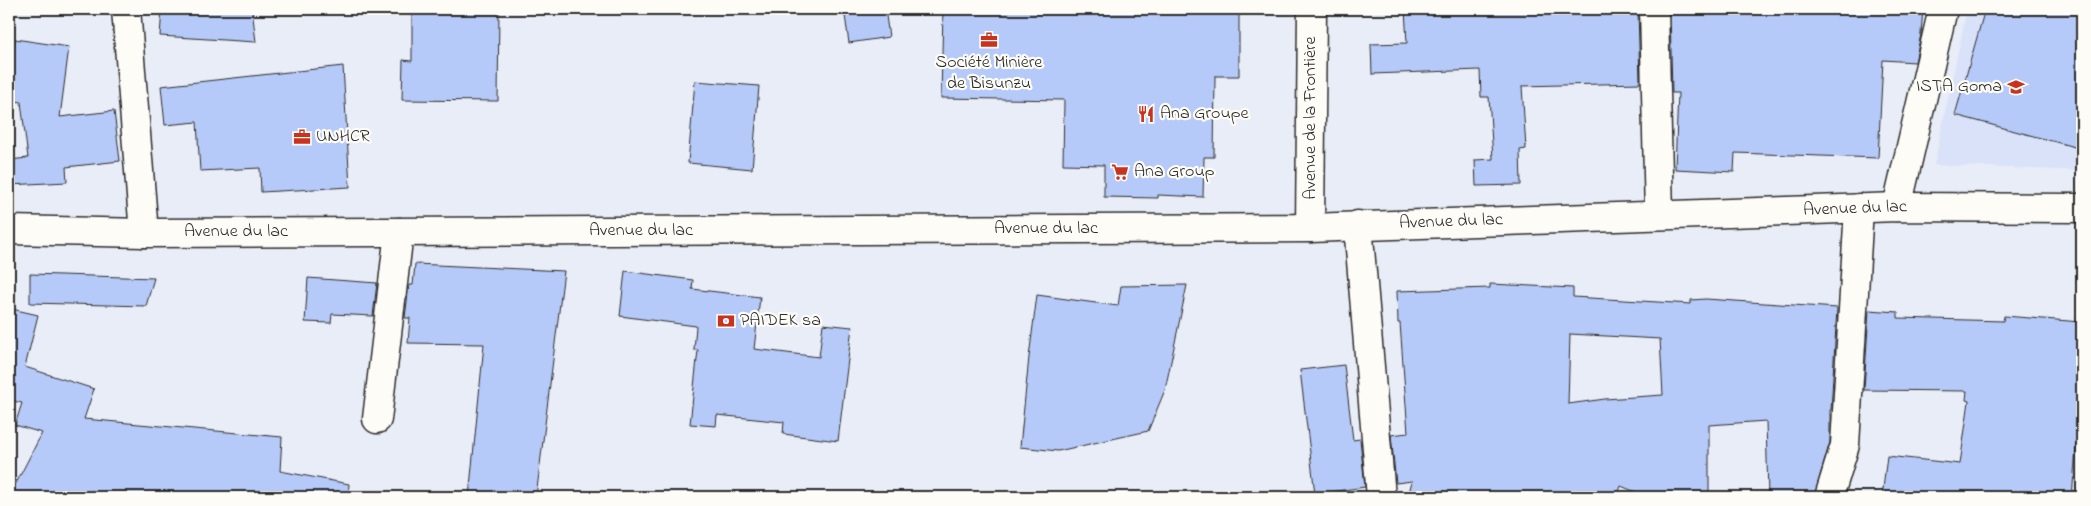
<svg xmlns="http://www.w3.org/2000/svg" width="2091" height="506" font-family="'Indie Flower',sans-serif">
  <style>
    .built { fill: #d9e2f8 }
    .building { fill: #b6caf9; stroke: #2b2b2b; fill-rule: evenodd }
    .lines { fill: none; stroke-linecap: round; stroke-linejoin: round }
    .minor-casing { stroke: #2b2b2b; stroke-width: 31 }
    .major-casing { stroke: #2b2b2b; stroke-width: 31 }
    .minor { stroke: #fdfcf7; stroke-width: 28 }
    .major { stroke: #fdfcf7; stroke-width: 28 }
    .labels { text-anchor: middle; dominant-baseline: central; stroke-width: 4.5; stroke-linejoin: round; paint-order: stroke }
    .poi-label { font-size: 18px; fill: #2b2b2b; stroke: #fdfcf7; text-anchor: start }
    .street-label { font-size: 18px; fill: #2b2b2b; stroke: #fdfcf7 }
  </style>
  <rect width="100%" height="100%" fill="#e8edf8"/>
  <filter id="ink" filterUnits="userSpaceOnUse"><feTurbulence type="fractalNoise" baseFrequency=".02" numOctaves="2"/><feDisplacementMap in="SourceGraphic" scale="10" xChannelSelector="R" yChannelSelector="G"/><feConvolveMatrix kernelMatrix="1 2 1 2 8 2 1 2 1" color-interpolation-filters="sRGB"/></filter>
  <g filter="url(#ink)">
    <!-- built -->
    <path class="built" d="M1967,9H2082V171L1934,165Z"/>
    <!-- building -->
    <path class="building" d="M162,9H252L256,42L160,36Z
      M412,9H499L498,101L402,100L403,60L412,61Z
      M844,9H885L889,37L849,43Z
      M943,9H1239V76H1215L1214,157H1204L1203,197L1158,195V198L1104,197V165L1063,164L1064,100L941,98Z
      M1405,9H1638L1640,83L1522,86L1526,149L1520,150L1521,185L1476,186L1475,160L1493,159L1489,97H1481L1480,70L1372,74L1371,44L1407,43Z
      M1670,9H1923L1921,34L1915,62L1883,60L1878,158L1735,153L1734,172L1675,169L1678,93H1672Z
      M1985,9H2082V149L1955,115Z
      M15,39L69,47L60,117L114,111L120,161L66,167L67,182L9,185V160L28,158L21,102L9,100V85Z
      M343,66L350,187L261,192L260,168L200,171L197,122L165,125L161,86Z
      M695,81L759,86L752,169L688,163Z
      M415,264L564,271L536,497H469L484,344L408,343L410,318H405L409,285H413Z
      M625,271L693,280L692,289L760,297L754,349L819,357L823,324L852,327L838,441L783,434L784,422L717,415L716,426L690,424L698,350H694L696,326L620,316Z
      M30,274L154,278L146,306L30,303Z
      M308,278L377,283L373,316L332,314L331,323L305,322Z
      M1490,284L1573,288V297L1691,304V300L1706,299L1837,308L1831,410H1830V442L1814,497H1768L1766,421L1709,425V497H1648L1621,486L1617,497H1408L1412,481L1396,483L1391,435L1408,433L1400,323H1398L1397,291L1490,288ZM1570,334L1660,339L1663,395L1605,399L1568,404Z
      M1187,285L1165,390L1148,431L1058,451L1020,447L1029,357L1037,295L1118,306L1121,286Z
      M12,309L38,315L25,367L94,389L84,419L282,437L280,471L349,484L348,497H9L42,433L15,425L22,403L9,400V325Z
      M1869,310L1898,312V318L2003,321L2004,316L2082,322V352L2076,425H2078L2072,497H1882L1887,456L1960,464L1969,401L1966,400L1967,391L1864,390Z
      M1344,365L1353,440L1360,439L1365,487L1315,494L1300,370Z"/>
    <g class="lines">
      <!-- minor casing -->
      <g class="minor-casing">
        <path id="minor" d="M126,9L144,233
          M1654,9L1659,215
          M1897,207L1943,9
          M1358,225L1381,497
          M1310,228L1312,9
          M377,419L399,232
          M1829,497L1845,445L1859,208"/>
      </g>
      <!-- major casing -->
      <g class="major-casing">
        <path id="major" d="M9,230L144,233L1310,228L1897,207L2082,208"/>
      </g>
      <!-- minor -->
      <use href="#minor" class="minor"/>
      <!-- major -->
      <use href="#major" class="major"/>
    </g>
  </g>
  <!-- icons -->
  <defs>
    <g id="office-bare" transform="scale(1.35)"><path d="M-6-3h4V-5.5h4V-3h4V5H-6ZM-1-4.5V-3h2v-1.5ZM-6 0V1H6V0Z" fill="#c8321e" stroke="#fdfcf7" stroke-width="2.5" paint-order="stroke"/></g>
    <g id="school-bare" transform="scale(1.35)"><path d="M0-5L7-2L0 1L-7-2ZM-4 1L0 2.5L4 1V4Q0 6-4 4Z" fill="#c8321e" stroke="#fdfcf7" stroke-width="2.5" paint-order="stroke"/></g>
    <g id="restaurant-bare" transform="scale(1.35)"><path d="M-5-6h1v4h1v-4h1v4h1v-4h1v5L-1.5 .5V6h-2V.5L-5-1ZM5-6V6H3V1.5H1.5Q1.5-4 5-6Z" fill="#c8321e" stroke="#fdfcf7" stroke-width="2.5" paint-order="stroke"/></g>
    <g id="supermarket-bare" transform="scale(1.35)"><path d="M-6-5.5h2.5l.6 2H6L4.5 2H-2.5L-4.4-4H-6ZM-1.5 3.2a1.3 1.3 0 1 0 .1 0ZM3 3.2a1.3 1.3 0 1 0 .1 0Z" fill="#c8321e" stroke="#fdfcf7" stroke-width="2.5" paint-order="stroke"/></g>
    <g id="bank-bare" transform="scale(1.35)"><path d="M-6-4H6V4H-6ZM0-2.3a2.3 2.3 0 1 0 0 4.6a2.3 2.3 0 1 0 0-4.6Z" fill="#c8321e" stroke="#fdfcf7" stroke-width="2.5" paint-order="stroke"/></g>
  </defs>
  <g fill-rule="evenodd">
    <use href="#office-bare" x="989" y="40"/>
    <use href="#school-bare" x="2016" y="87"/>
    <use href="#restaurant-bare" x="1146" y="114"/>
    <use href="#office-bare" x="302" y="137"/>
    <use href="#supermarket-bare" x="1120" y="172"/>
    <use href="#bank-bare" x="726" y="321"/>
  </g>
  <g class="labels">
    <!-- poi labels -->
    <g class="poi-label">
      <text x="989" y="63" text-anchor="middle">Société Minière<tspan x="989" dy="21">de Bisunzu</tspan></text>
      <text x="2002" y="87" text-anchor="end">ISTA Goma</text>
      <text x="1160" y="114">Ana Groupe</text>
      <text x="316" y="137">UNHCR</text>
      <text x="1134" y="172">Ana Group</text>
      <text x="740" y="321">PAIDEK sa</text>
    </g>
    <!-- street labels -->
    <g class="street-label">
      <text transform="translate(1311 118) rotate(-90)">Avenue de la Frontière</text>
      <text transform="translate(1855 209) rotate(-2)">Avenue du lac</text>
      <text transform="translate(1451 222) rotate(-2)">Avenue du lac</text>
      <text x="1046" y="229">Avenue du lac</text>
      <text x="641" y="231">Avenue du lac</text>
      <text x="236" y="232">Avenue du lac</text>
    </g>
  </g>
  <!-- margin -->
  <rect width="2091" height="506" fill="none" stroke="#fdfcf7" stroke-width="30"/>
  <rect x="15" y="15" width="2061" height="476" fill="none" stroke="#2b2b2b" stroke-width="2" filter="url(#ink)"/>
</svg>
